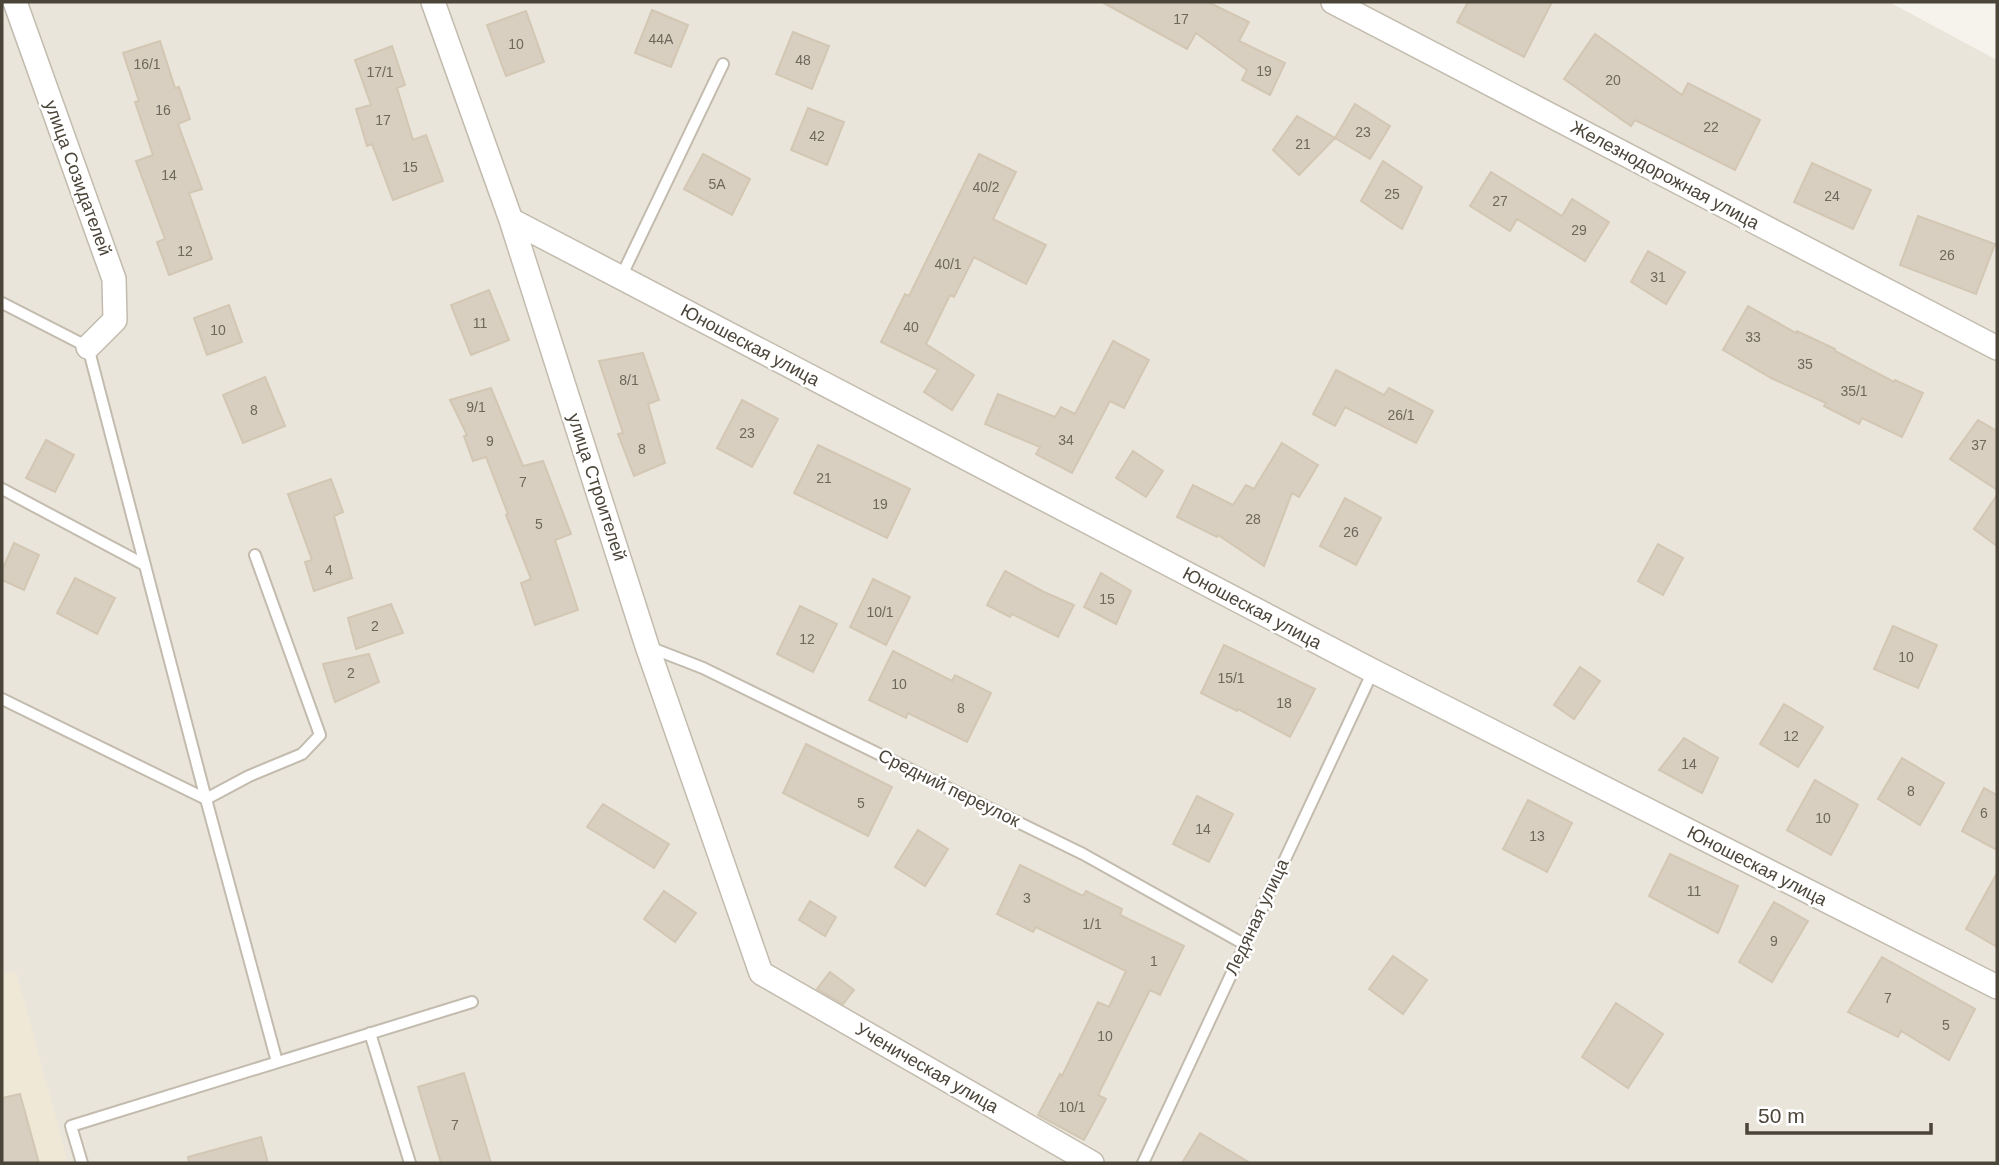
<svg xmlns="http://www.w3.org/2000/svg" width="1999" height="1165" font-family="Helvetica,sans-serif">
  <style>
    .residential { fill: #eae5da }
    .education { fill: #efe8d6 }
    .building { fill: #d8cfc1; stroke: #d3c7b4; stroke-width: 2 }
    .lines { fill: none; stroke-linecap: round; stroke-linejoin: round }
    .lane-casing { stroke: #c2bbae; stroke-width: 14 }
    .street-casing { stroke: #c2bbae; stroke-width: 26 }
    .lane { stroke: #fff; stroke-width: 10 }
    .street { stroke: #fff; stroke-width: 23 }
    .labels { text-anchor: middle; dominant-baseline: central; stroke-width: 5; stroke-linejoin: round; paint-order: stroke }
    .number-label { font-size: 14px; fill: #6e675b }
    .street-label { font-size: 18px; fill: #4b4439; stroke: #fff }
  </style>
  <rect width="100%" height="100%" fill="#f6f3ec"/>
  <!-- residential -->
  <path class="residential" d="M2,2H1889L1997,60V1163H2Z"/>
  <!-- education -->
  <path class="education" d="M16,971L68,1163H2V975Z"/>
  <!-- building -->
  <path class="building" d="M1102,2H1208L1249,22L1239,41L1285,63L1270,95L1242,80L1247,70L1196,33L1187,49Z
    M1468,2H1552L1524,57L1457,22Z
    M652,10L688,25L671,67L635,53Z
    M526,11L544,62L506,76L487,25Z
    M793,32L829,46L812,89L776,74Z
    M1595,34L1682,95L1688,83L1760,120L1735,170L1635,120L1631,126L1564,79Z
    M160,41L175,88L179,87L190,119L178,124L202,189L189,193L212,259L169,275L157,242L165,239L136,161L153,155L135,102L139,101L123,53Z
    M392,46L405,85L397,88L413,140L426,135L443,181L393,200L372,144L367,146L356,109L371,105L355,60Z
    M1355,104L1390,126L1370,159L1335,138Z
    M808,108L844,122L827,165L791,150Z
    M1297,116L1335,138L1299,175L1273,150Z
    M703,154L750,179L732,215L684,189Z
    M979,154L1016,172L993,219L1046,245L1026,284L974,257L954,297L950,295L926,344L974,375L952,410L924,392L938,370L881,342L905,294L909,296Z
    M1383,161L1422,187L1402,229L1361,201Z
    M1812,163L1871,190L1853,229L1794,202Z
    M1491,172L1562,216L1572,199L1609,222L1585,261L1517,219L1510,231L1470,206Z
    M1918,216L1995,244L1976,294L1900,265Z
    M1648,251L1685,272L1666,304L1631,282Z
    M489,290L509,340L471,355L451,305Z
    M229,305L242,342L207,355L194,318Z
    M1748,306L1796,333L1797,331L1835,349V351L1894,382L1895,380L1923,393L1902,437L1862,418L1859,424L1824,406L1826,403L1773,379L1723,350Z
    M1113,341L1149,360L1124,408L1110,401L1072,473L1036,454L1040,447L985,424L998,394L1055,417L1061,407L1075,414Z
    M643,353L659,400L648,404L665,463L634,476L618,434L623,433L599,361Z
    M1336,370L1384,395L1389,388L1433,411L1416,443L1345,407L1335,426L1313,414Z
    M265,377L285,426L243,443L223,395Z
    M491,388L523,466L543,461L571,534L555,540L578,610L535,625L521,583L531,579L506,515L508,514L486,457L473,461L464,436L467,435L450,400Z
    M742,400L778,419L752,467L717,448Z
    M1978,420L1997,431V490L1950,459Z
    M46,440L74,455L55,492L26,478Z
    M1282,443L1318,465L1299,497L1292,493L1264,566L1218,535L1217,537L1177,517L1193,485L1233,505L1246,485L1254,489Z
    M818,445L910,489L887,538L794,493Z
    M1133,451L1163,471L1146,497L1116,478Z
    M331,479L343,512L334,516L352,578L314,591L305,562L312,560L288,494Z
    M1997,495V546L1974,529Z
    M1345,498L1381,518L1356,565L1320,546Z
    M14,543L39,555L24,590L2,580V570Z
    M1658,544L1683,558L1663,595L1638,581Z
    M1005,571L1044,592L1074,605L1058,637L1012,614L1010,617L987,605Z
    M1101,573L1131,591L1116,624L1084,607Z
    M75,578L115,598L97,634L57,613Z
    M873,579L910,597L886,645L850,627Z
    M391,604L403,633L356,649L348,618Z
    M800,606L837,624L813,672L777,654Z
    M1893,626L1937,645L1918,688L1874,669Z
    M1224,645L1315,689L1290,737L1238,709L1237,711L1201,693Z
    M893,651L952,681L955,675L991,693L967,742L908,713L906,718L869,700Z
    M369,654L379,682L335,702L323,664Z
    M1580,667L1600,681L1574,719L1554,705Z
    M1784,704L1823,727L1798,767L1760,744Z
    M1684,738L1718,758L1702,793L1659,770Z
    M806,744L892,787L868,836L783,793Z
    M1902,758L1944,783L1920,825L1878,799Z
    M1815,780L1858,805L1831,855L1787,830Z
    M1984,788L1997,795V850L1962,831Z
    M1197,796L1233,814L1209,862L1173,844Z
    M1528,800L1572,823L1547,872L1503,849Z
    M603,804L669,844L654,868L587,827Z
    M918,830L948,849L925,886L895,867Z
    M1670,854L1738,886L1718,933L1649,896Z
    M1020,865L1083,896L1086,891L1122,909L1120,915L1184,946L1160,995L1150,990L1098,1095L1106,1099L1084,1140L1038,1115L1060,1074L1062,1076L1098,1002L1109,1007L1126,971L1036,927L1033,932L997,914Z
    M1997,873V947L1966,929Z
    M664,891L696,913L675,942L644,919Z
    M810,901L836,917L825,936L799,920Z
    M1774,902L1808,921L1772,982L1739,962Z
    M1393,956L1427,980L1403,1014L1369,989Z
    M1882,957L1975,1009L1949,1060L1901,1031L1898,1037L1848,1012Z
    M830,972L854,990L843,1004L817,989Z
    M1616,1003L1663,1034L1628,1088L1582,1057Z
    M464,1073L491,1163H441L418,1087Z
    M20,1094L39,1163H2V1098Z
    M1200,1133L1250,1163H1182Z
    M261,1137L268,1163H189L188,1157Z"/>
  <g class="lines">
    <!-- lane casing -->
    <g class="lane-casing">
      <path id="lane" d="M621,277L723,64
        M2,303L88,347L206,799L2,699
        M2,489L145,565
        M255,555L320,735L302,754L249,776L206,799L277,1062
        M649,647L703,668L1083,854L1244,944
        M370,1033L410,1163
        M82,1163L71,1126L472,1002
        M1143,1163L1373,671"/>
    </g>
    <!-- street casing -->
    <g class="street-casing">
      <path id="street" d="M15,2L114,279L115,320L88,347
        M433,2L511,220L647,646L761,973L1092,1163
        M1333,2L1997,348
        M511,220L1373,671L1997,987"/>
    </g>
    <!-- lane -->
    <use href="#lane" class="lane"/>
    <!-- street -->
    <use href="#street" class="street"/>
  </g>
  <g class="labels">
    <!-- number labels -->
    <g class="number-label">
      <text x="1181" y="19">17</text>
      <text x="661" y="39">44А</text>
      <text x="516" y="44">10</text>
      <text x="803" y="60">48</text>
      <text x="147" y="64">16/1</text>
      <text x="1264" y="71">19</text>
      <text x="380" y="72">17/1</text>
      <text x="1613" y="80">20</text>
      <text x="163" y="110">16</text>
      <text x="383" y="120">17</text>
      <text x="1711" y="127">22</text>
      <text x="1363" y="132">23</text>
      <text x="817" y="136">42</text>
      <text x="1303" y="144">21</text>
      <text x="410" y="167">15</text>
      <text x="169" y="175">14</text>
      <text x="717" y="184">5А</text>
      <text x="986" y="187">40/2</text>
      <text x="1392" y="194">25</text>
      <text x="1832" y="196">24</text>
      <text x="1500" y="201">27</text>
      <text x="1579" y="230">29</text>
      <text x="185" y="251">12</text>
      <text x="1947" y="255">26</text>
      <text x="948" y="264">40/1</text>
      <text x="1658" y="277">31</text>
      <text x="480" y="323">11</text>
      <text x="911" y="327">40</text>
      <text x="218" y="330">10</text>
      <text x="1753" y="337">33</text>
      <text x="1805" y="364">35</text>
      <text x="629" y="380">8/1</text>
      <text x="1854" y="391">35/1</text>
      <text x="476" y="407">9/1</text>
      <text x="254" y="410">8</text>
      <text x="1401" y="415">26/1</text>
      <text x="747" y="433">23</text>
      <text x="1066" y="440">34</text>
      <text x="490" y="441">9</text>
      <text x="1979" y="445">37</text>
      <text x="642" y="449">8</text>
      <text x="824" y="478">21</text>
      <text x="523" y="482">7</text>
      <text x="880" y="504">19</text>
      <text x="1253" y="519">28</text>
      <text x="539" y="524">5</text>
      <text x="1351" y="532">26</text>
      <text x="329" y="570">4</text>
      <text x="1107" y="599">15</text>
      <text x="880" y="612">10/1</text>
      <text x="375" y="626">2</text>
      <text x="807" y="639">12</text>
      <text x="1906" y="657">10</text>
      <text x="351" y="673">2</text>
      <text x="1231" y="678">15/1</text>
      <text x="899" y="684">10</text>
      <text x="1284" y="703">18</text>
      <text x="961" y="708">8</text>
      <text x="1791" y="736">12</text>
      <text x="1689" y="764">14</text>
      <text x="1911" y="791">8</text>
      <text x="861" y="803">5</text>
      <text x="1984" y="813">6</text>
      <text x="1823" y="818">10</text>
      <text x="1203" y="829">14</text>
      <text x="1537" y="836">13</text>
      <text x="1694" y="891">11</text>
      <text x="1027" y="898">3</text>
      <text x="1092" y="924">1/1</text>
      <text x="1774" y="941">9</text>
      <text x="1154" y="961">1</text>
      <text x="1888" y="998">7</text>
      <text x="1946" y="1025">5</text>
      <text x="1105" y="1036">10</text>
      <text x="1072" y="1107">10/1</text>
      <text x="455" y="1125">7</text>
    </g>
    <!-- street labels -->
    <g class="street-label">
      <text transform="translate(1665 175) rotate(28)">Железнодорожная улица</text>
      <text transform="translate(78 178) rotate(70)">улица Созидателей</text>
      <text transform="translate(750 345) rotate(28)">Юношеская улица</text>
      <text transform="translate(597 487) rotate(72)">улица Строителей</text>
      <text transform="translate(1252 608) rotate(28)">Юношеская улица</text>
      <text transform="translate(949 788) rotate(26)">Средний переулок</text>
      <text transform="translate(1757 866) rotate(27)">Юношеская улица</text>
      <text transform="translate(1257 917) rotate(-65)">Ледяная улица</text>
      <text transform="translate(927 1068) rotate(30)">Ученическая улица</text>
    </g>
  </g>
  <!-- border -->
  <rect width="1999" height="1165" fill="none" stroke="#4b4439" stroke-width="7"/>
  <!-- scale -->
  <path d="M1747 1123v10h184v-10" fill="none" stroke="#4b4439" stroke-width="3.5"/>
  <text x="1758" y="1123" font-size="21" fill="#4b4439" stroke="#ffffff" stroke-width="5" paint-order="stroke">50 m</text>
</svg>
